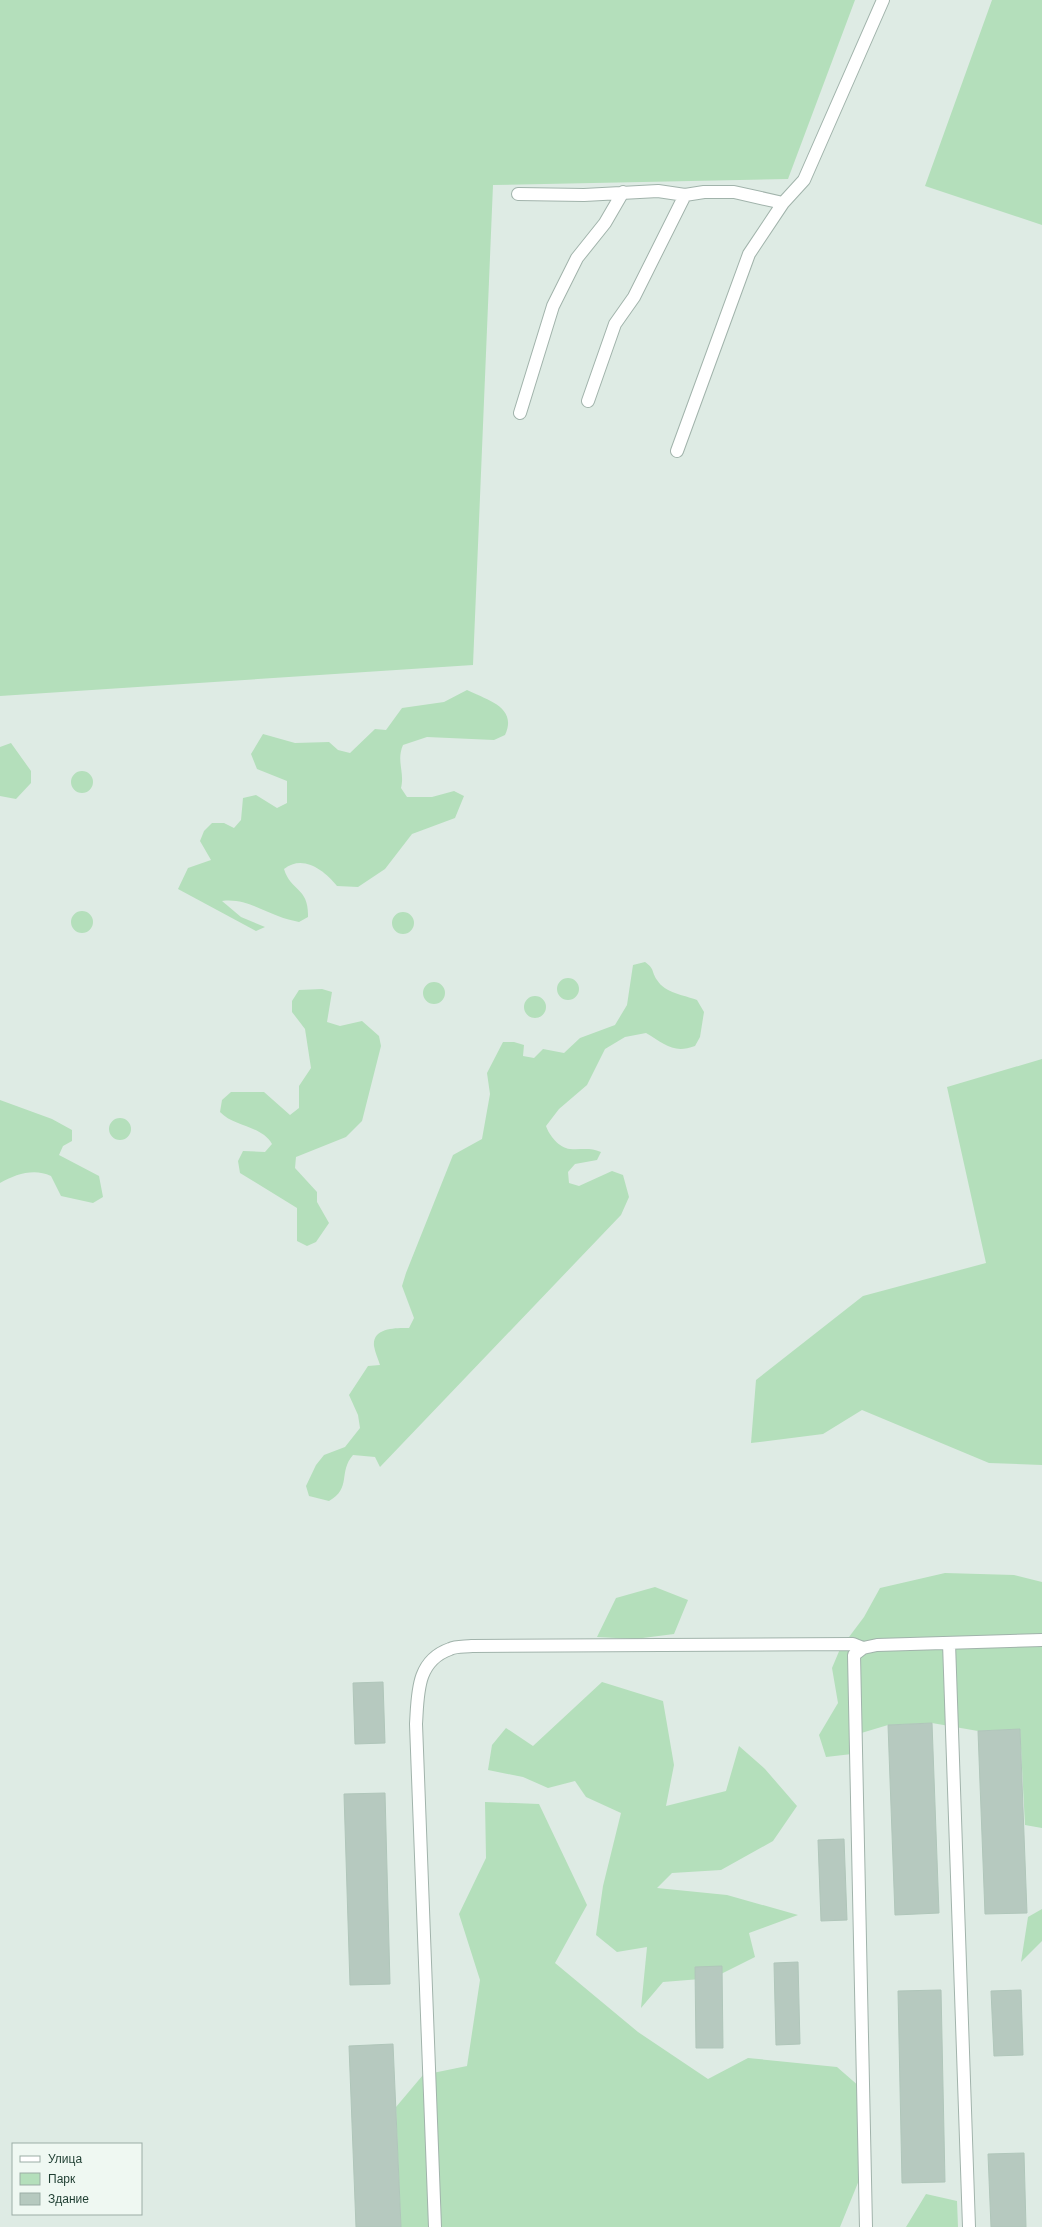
<svg xmlns="http://www.w3.org/2000/svg" width="1042" height="2227" font-family="'Work Sans',sans-serif">
  <style>
    .green { fill: #b4dfbb }
    .building { fill: #b6c9bf; stroke: #b0c6ba }
    .lines { fill: none; stroke-linecap: round; stroke-linejoin: round }
    .minor-casing { stroke: #a1b3ab; stroke-width: 14 }
    .minor { stroke: #fff; stroke-width: 12 }
  </style>
  <rect width="100%" height="100%" fill="#deebe4"/>
  <!-- green -->
  <path class="green" d="M0,0H855L788,179L493,185L473,665L0,696Z
    M992,0H1042V225L925,186Z
    M467,690C487,700 518,707 505,735L494,740L427,737L403,745C396,761 405,772 401,788L407,797H432L454,791L464,796L455,818L412,834L385,869L358,887L337,886C324,870 303,854 284,869C291,892 309,887 308,917L299,922C292,920 285,919 278,916C259,909 243,898 222,901L241,917L265,927L256,931L178,889L188,868L211,860L200,841L204,831L212,823H224L234,828L241,820L243,798L256,795L277,808L287,803V781L257,769L251,754L263,734L295,743L329,742L338,750L350,753L375,729L386,730L402,708L444,702Z
    M11,743L31,771V783L16,799L0,796V747Z
    M71 782a11 11 0 1 1 22 0a11 11 0 1 1-22 0Z
    M71 922a11 11 0 1 1 22 0a11 11 0 1 1-22 0Z
    M392 923a11 11 0 1 1 22 0a11 11 0 1 1-22 0Z
    M645,962C655,969 651,971 657,980C665,993 684,995 697,1000L704,1012L700,1037L695,1046C673,1054 665,1044 646,1033L625,1037L605,1049L587,1085L559,1109L546,1126C549,1135 559,1148 570,1149C582,1150 589,1147 601,1152L597,1160L575,1164L568,1172L569,1183L579,1186L612,1171L623,1175L629,1197L621,1215L380,1467L375,1457L353,1455C338,1472 352,1488 329,1501L309,1496L306,1486L316,1465L324,1455L345,1447L360,1428L358,1415L349,1395L368,1366L380,1365C378,1359 375,1352 374,1346C372,1327 397,1328 409,1328L414,1318L402,1286L406,1273L453,1155L482,1139L490,1094L487,1073L503,1042H514L524,1045L523,1056L534,1058L543,1049L564,1053L580,1038L615,1025L627,1005L633,965Z
    M557 989a11 11 0 1 1 22 0a11 11 0 1 1-22 0Z
    M423 993a11 11 0 1 1 22 0a11 11 0 1 1-22 0Z
    M322,989L332,992L327,1022L340,1026L362,1021L379,1036L381,1046L362,1121L346,1137L296,1157L295,1168L317,1192V1202L329,1223L316,1242L307,1246L297,1241V1208L240,1173L238,1161L243,1151L265,1152L272,1144C261,1125 234,1127 220,1112L222,1100L231,1092H264L290,1115L299,1108V1086L311,1068L305,1029L292,1012V1001L299,990Z
    M524 1007a11 11 0 1 1 22 0a11 11 0 1 1-22 0Z
    M1042,1059V1465L989,1463L862,1410L823,1434L751,1443L756,1380L863,1296L986,1263L947,1087Z
    M0,1100L52,1119L72,1130V1141L63,1146L59,1155L99,1176L103,1197L93,1203L61,1196L51,1176C34,1168 16,1174 0,1183Z
    M109 1129a11 11 0 1 1 22 0a11 11 0 1 1-22 0Z
    M945,1573L1014,1575L1042,1582V1828L1025,1825L1020,1729L978,1731L932,1723L888,1725L858,1734L852,1754L826,1757L819,1735L838,1703L832,1668L840,1649L864,1617L880,1588Z
    M655,1587L688,1600L674,1634L635,1639L597,1637L616,1598Z
    M602,1682L663,1701L674,1765L666,1806L726,1791L739,1746L765,1769L797,1806L773,1841L721,1870L672,1873L657,1888L727,1895L798,1915L749,1933L755,1957L713,1978L663,1982L641,2008L647,1947L617,1952L596,1935L603,1886L621,1813L586,1797L575,1781L548,1788L523,1777L488,1770L492,1745L506,1728L533,1746Z
    M485,1802L539,1804L587,1905L555,1963L638,2032L708,2079L748,2058L837,2067L868,2094L866,2163L840,2227H401L396,2107L423,2075L467,2066L480,1980L459,1914L486,1858Z
    M1042,1909V1941L1021,1962L1028,1917Z
    M926,2194L957,2201L958,2227H906Z"/>
  <!-- building -->
  <path class="building" d="M383,1682L385,1743L355,1744L353,1683Z
    M932,1723L939,1913L895,1915L888,1725Z
    M1020,1729L1027,1913L985,1914L978,1731Z
    M385,1793L390,1984L350,1985L344,1794Z
    M844,1839L847,1920L821,1921L818,1840Z
    M798,1962L800,2044L776,2045L774,1963Z
    M722,1966L723,2048H696L695,1967Z
    M941,1990L945,2182L902,2183L898,1991Z
    M1021,1990L1023,2055L994,2056L991,1991Z
    M393,2044L401,2227H356L349,2046Z
    M1024,2153L1026,2227H991L988,2154Z"/>
  <g class="lines">
    <!-- minor casing -->
    <g class="minor-casing">
      <path id="minor" d="M518,194L584,195L658,191L685,195L704,192H734L783,203
        M588,401L615,324L634,297L685,195
        M520,413L553,306L577,258L605,223L623,192
        M677,451L749,254L783,203L804,180L883,0
        M949,1643L969,2227
        M435,2227L416,1724C418,1694 416,1661 450,1649C456,1646 465,1647 472,1646L853,1644L863,1648
        M866,2227L854,1655L863,1648L877,1645L1042,1640"/>
    </g>
    <!-- minor -->
    <use href="#minor" class="minor"/>
  </g>
  <!-- legend -->
  <rect x="12" y="2143" width="130" height="72" fill="#eff8f2" stroke="#9bada5"/>
  <rect x="20" y="2156" width="20" height="6" fill="#ffffff" stroke="#9bada5"/>
  <text x="48" y="2163" font-size="12" fill="#1e3d31">Улица</text>
  <rect x="20" y="2173" width="20" height="12" fill="#b4dfbb" stroke="#9bada5"/>
  <text x="48" y="2183" font-size="12" fill="#1e3d31">Парк</text>
  <rect x="20" y="2193" width="20" height="12" fill="#b6c9bf" stroke="#9bada5"/>
  <text x="48" y="2203" font-size="12" fill="#1e3d31">Здание</text>
</svg>
